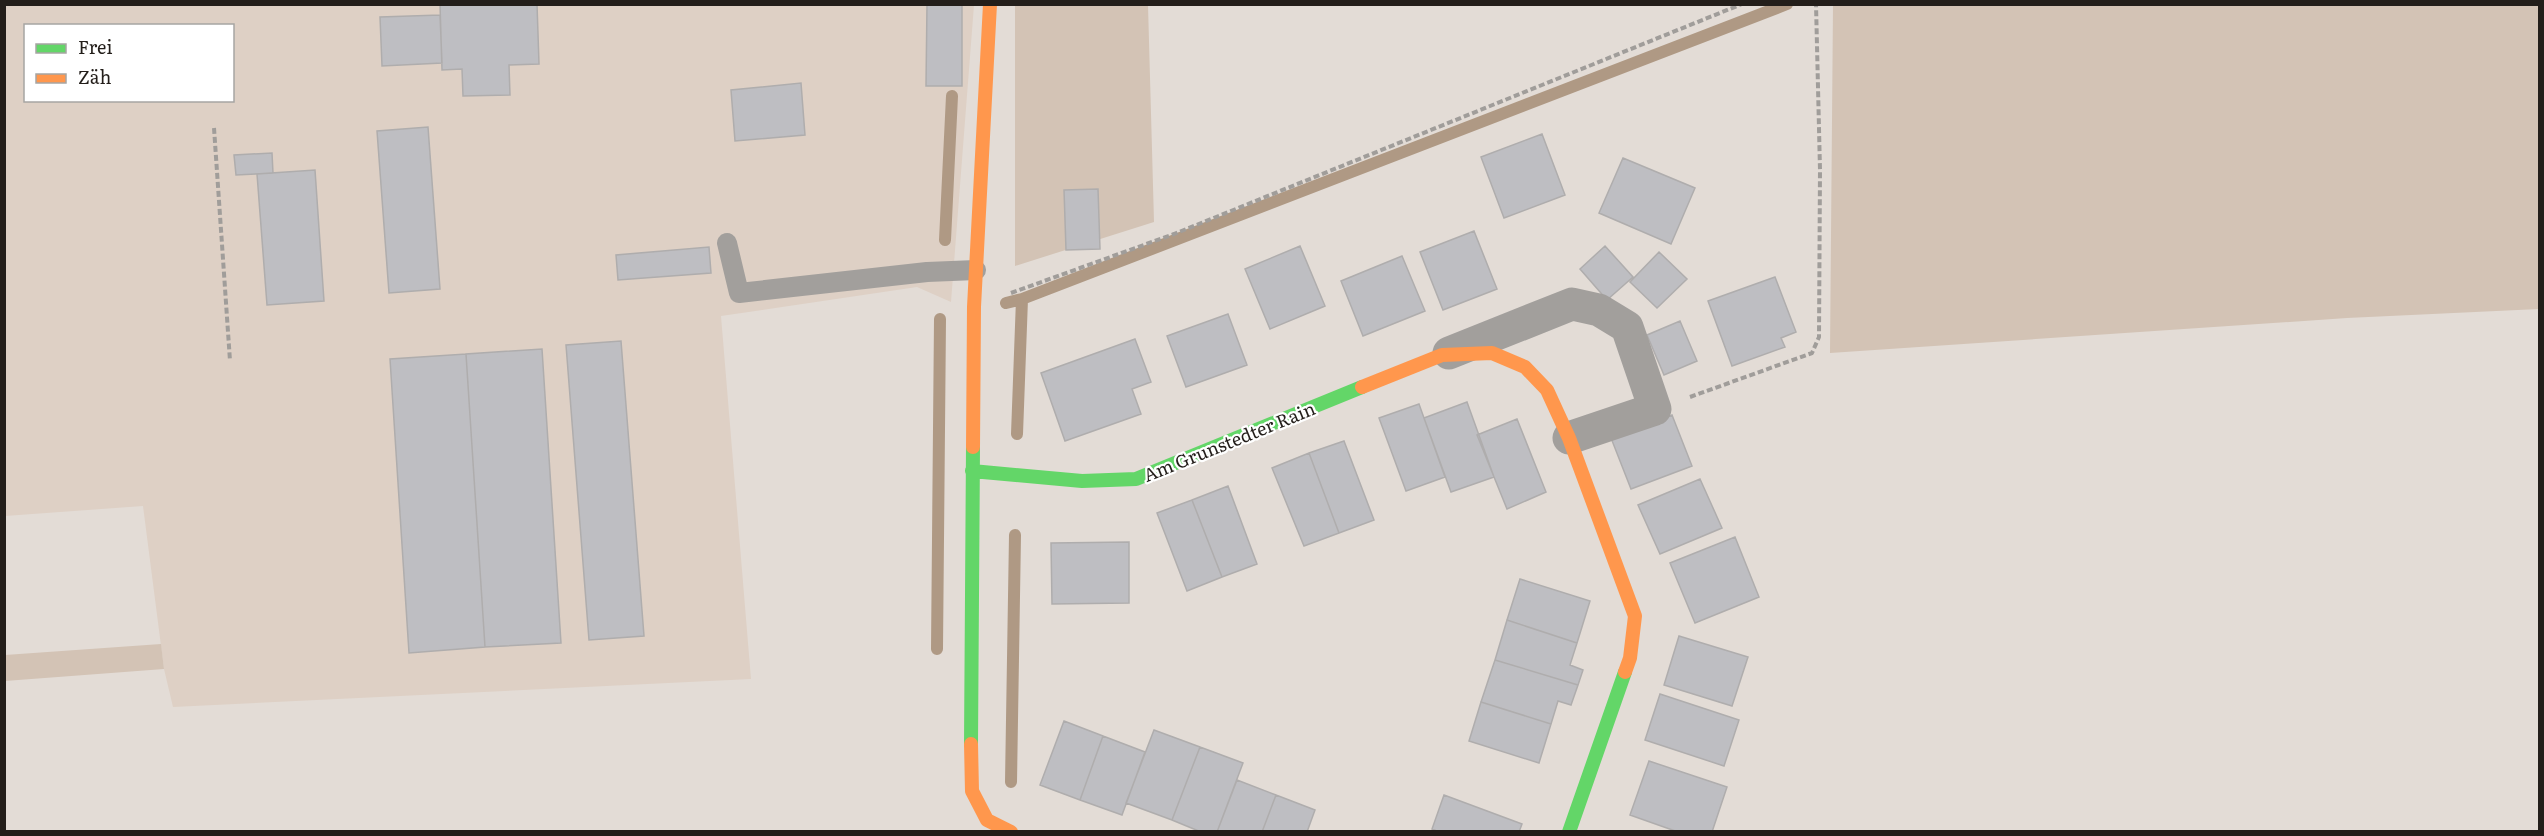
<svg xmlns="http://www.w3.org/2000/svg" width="2544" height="836" font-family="Literata,serif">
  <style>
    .built { fill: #ded0c5; fill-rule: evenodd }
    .green { fill: #d3c3b5 }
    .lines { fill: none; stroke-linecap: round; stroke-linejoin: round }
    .stream { stroke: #af9984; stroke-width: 12 }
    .building { fill: #bebec2; stroke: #afadad; stroke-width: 1.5 }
    .path { stroke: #a09d9a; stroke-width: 4; stroke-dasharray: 6 3; stroke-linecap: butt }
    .lane { stroke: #a29f9c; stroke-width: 20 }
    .street { stroke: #a29f9c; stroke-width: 33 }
    .fast { stroke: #63d668; stroke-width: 14 }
    .slow { stroke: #ff974d; stroke-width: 14 }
    .labels { text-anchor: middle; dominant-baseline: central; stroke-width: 4.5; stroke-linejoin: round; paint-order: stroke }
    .street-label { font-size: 18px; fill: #231e1a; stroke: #fff }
  </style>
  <rect width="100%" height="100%" fill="#e3dcd6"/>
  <!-- built -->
  <path class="built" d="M5,5H974L951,302L917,287L721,316L751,679L173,707L164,669L143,506L5,516ZM26,26H232V100H26Z"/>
  <!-- green -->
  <path class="green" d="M1015,5H1148L1154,222L1015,266Z
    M1833,5H2539V309L2347,318L1830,353Z
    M161,644L164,669L5,681V655Z"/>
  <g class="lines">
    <!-- stream -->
    <path class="stream" d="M945,240L952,96
      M1006,303L1022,299L1787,4
      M1017,434L1022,299
      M937,649L940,319
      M1011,782L1015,535"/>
  </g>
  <!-- building -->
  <path class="building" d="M440,4H537L539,64L509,65L510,95L463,96L462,69L442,70Z
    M927,4H962V86H926Z
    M440,15L442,63L382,66L380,17Z
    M801,83L805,135L735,141L731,90Z
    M428,127L440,289L389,293L377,131Z
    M1542,134L1565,195L1504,218L1481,157Z
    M272,153L273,173L236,175L234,155Z
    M1623,158L1695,188L1671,244L1599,213Z
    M315,170L324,301L267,305L257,174Z
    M1098,189L1100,249L1066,250L1064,190Z
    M1474,231L1497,289L1443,310L1420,252Z
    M1300,246L1325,306L1270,329L1245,269Z
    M1605,246L1633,277L1607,300L1580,269Z
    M709,247L711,273L618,280L616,255Z
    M1659,252L1687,279L1657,308L1630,282Z
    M1402,256L1425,311L1363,336L1341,281Z
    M1775,277L1796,332L1781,338L1785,347L1732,366L1708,301Z
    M1228,314L1247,365L1186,387L1167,336Z
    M1680,321L1697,361L1664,375L1647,335Z
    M1135,339L1151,382L1132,389L1141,414L1065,441L1041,373Z
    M621,341L644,636L589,640L566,345Z
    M542,349L561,643L485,647L466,354Z
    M466,354L485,647L409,653L390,359Z
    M1467,402L1494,477L1451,492L1424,418Z
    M1419,404L1445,477L1406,491L1379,418Z
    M1672,415L1692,466L1631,489L1611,438Z
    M1517,419L1546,492L1507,509L1477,435Z
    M1344,441L1374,520L1339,533L1309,453Z
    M1309,453L1339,533L1304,546L1272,468Z
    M1700,479L1722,528L1660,554L1638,505Z
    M1228,486L1257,564L1222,577L1192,500Z
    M1192,500L1222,577L1187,591L1157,513Z
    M1735,537L1759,597L1695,623L1670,563Z
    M1129,542V603L1052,604L1051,543Z
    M1520,579L1590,601L1577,643L1507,620Z
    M1507,620L1577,643L1570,665L1583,670L1578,685L1495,660Z
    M1679,636L1748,657L1732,706L1664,685Z
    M1495,660L1578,685L1571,705L1558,701L1551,724L1481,702Z
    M1660,694L1739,720L1724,766L1645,740Z
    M1481,702L1551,724L1539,763L1469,741Z
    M1064,721L1103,736L1080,800L1040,785Z
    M1154,730L1200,747L1172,820L1126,803Z
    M1103,736L1145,752L1122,815L1080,800Z
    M1200,747L1243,763L1217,832H1201L1172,820Z
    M1649,761L1727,787L1712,832H1678L1630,815Z
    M1237,780L1276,795L1262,832H1217Z
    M1276,795L1315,810L1307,832H1262Z
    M1444,795L1522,824L1519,832H1439L1432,829Z"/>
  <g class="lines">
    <!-- path -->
    <path class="path" d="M214,128L230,361
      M1011,293L1174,234L1742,4
      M1690,397L1812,353L1819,337L1820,170L1816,4"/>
    <!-- lane -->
    <path class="lane" d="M727,243L739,293L927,272L976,270"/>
    <!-- street -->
    <path class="street" d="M1449,353L1572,304L1599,310L1627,327L1655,409L1569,438"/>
    <!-- fast -->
    <path class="fast" d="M972,471L1082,481L1136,479L1362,387
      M971,744L973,447
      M1569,832L1625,672"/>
    <!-- slow -->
    <path class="slow" d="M1362,387L1442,355L1492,353L1525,367L1547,390L1569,438L1635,616L1630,658L1625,672
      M973,447L974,307L990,4
      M971,744L972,791L987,820L1011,832"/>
  </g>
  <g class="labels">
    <!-- street labels -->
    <g class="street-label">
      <text transform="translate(1229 441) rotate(-22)">Am Grunstedter Rain</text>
    </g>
  </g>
  <!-- border -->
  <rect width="2544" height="836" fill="none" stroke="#231e1a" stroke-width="12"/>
  <!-- legend -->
  <rect x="24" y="24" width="210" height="78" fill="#ffffff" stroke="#a7a5a3" stroke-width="1.5"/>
  <rect x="36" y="44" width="30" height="9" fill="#63d668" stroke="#a7a5a3" stroke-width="1.5"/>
  <text x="78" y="54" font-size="18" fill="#231e1a">Frei</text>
  <rect x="36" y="74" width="30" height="9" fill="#ff974d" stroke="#a7a5a3" stroke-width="1.5"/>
  <text x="78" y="84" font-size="18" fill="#231e1a">Zäh</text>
</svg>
